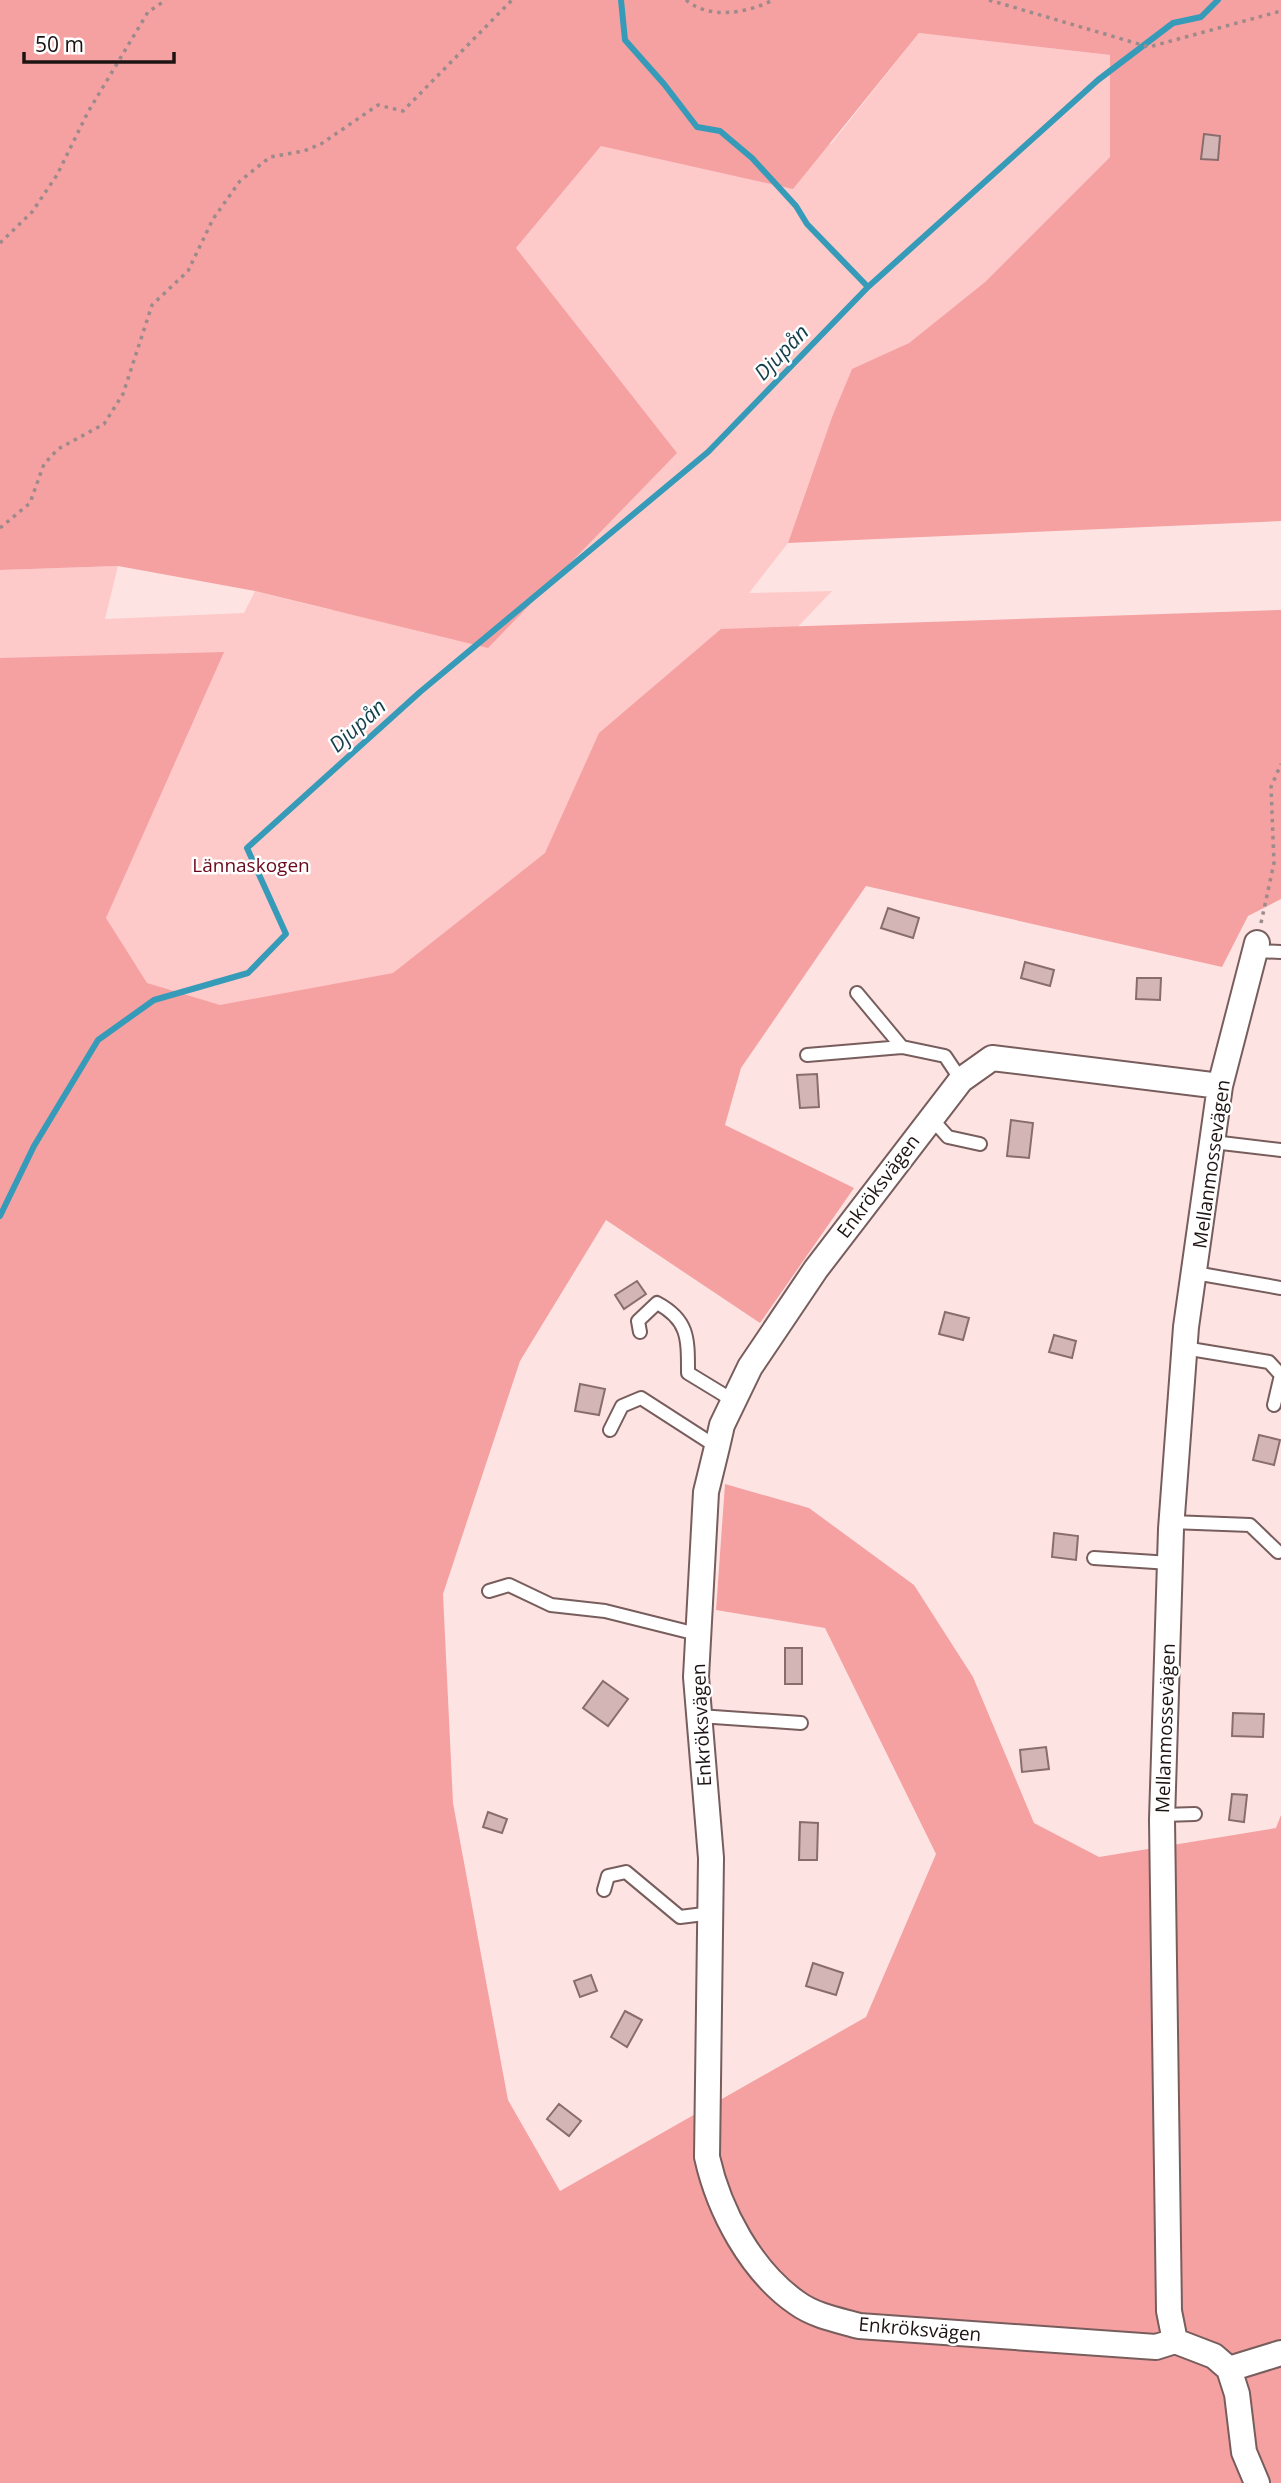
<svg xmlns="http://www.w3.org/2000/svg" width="1281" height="2483" font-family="'Open Sans',sans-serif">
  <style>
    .green { fill: #fdcac9 }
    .forest { fill: #f5a1a2 }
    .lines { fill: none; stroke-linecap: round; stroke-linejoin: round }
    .stream { stroke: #369bb8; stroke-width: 6 }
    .building { fill: #d4b5b5; stroke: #886d6c; stroke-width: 2 }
    .service-casing { stroke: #785d5d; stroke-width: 16 }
    .minor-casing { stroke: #785d5d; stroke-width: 28 }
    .path { stroke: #9d8a8a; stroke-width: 3.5; stroke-dasharray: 3.5 5; stroke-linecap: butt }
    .service { stroke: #fff; stroke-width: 12 }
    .minor { stroke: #fff; stroke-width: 24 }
    .labels { text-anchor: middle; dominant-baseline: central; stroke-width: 5; stroke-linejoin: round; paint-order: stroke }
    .park-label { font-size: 19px; fill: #6c071b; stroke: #fff }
    .street-label { font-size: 19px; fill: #1e1313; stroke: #fff }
    .water-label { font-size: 21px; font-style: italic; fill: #133f4c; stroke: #fff }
  </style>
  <rect width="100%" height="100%" fill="#fde4e3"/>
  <!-- green -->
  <path class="green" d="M919,33L1110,55V157L985,282L909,343L852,370L832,417L788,543L749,593L832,591L726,702L0,1979V570L118,566L105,619L244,613L255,591L331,610L676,453L516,248L601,146L831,144Z"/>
  <!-- forest -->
  <path class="forest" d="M0,0H1281V521L788,543L832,417L852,369L909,343L985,282L1110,157V55L919,33L793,189L601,146L516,248L677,453L488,648L255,591L118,566L0,570Z
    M1281,610V899L1248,916L1222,967L866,886L741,1068L725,1125L854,1188L760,1323L606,1220L520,1361L443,1594L453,1803L508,2100L560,2191L866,2017L936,1854L825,1628L716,1610L725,1484L809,1508L914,1585L973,1677L1034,1823L1099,1857L1276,1828L1281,1815V2483H0V658L224,652L106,918L147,983L220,1005L393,973L545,853L599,733L721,629Z"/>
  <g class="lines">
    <!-- stream -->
    <path class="stream" d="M621,0L625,40L664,84L697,127L720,131L752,158L796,206L807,224L868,287
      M0,1216L34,1146L98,1040L154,1000L248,973L286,934L247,848L420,692L708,452L868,287L1098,80L1173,23L1201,17L1218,0"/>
  </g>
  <!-- building -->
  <path class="building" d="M1204,134L1220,136L1218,160L1201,159Z
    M888,908L919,918L913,938L881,928Z
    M1025,962L1054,970L1050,986L1021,978Z
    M1137,978H1161L1160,1000L1136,999Z
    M817,1074L819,1107L800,1108L797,1075Z
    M1011,1120L1033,1123L1029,1158L1007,1156Z
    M637,1281L646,1294L624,1309L615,1295Z
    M945,1312L969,1318L963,1340L939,1334Z
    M1054,1335L1076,1341L1072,1358L1049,1352Z
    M580,1384L605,1389L599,1415L575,1411Z
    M1259,1435L1280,1440L1274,1465L1253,1460Z
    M1054,1533L1078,1536L1076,1560L1052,1557Z
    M785,1648H802V1684H785Z
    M603,1681L628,1699L608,1726L583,1708Z
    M1233,1713L1264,1714L1263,1737L1232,1736Z
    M1046,1747L1049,1769L1022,1772L1020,1750Z
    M1232,1794L1247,1795L1244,1822L1229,1820Z
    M488,1812L507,1819L502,1833L483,1827Z
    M800,1822L818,1823L817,1860H799Z
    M813,1963L843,1973L836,1995L806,1986Z
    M591,1975L597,1991L580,1997L574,1981Z
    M625,2011L642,2020L627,2047L611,2037Z
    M559,2104L581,2121L569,2136L547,2119Z"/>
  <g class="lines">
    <!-- service casing -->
    <g class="service-casing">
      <path id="service" d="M1256,951L1281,952
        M857,993L902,1047
        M807,1055L902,1047L945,1056L961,1080
        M931,1118L948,1137L980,1144
        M1213,1142L1281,1150
        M1195,1273L1281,1288
        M640,1332L638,1321L657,1303C689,1320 688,1339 688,1373L734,1401
        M1184,1348L1269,1362L1281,1375
        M1274,1405L1281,1375
        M610,1430L622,1406L641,1398L717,1447
        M1171,1522L1250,1525L1278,1552
        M1094,1558L1170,1563
        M489,1591L509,1585L551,1605L605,1611L697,1634
        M699,1716L801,1723
        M1163,1815L1195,1814
        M604,1890L608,1876L626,1872L680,1917L712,1913"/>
    </g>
    <!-- minor casing -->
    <g class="minor-casing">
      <path id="minor" d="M1175,2341L1156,2347L859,2326C838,2320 815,2316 797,2303C751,2271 719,2211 707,2157L711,1858L696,1677L706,1492L717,1447L722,1425L750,1367L816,1269L961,1080L992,1058L1220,1086
        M1229,2369L1281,2353
        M1257,2483L1244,2452L1237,2394L1229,2369L1214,2356L1175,2341L1169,2311L1162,1820L1171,1529L1186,1327L1220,1086L1257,943"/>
    </g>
    <!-- path -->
    <path class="path" d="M686,0C710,20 747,13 773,0
      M989,0L1149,47L1281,11
      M0,243L32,212L57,175L88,112L148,12L166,0
      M0,528L30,503L44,464L58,449L104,424L123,394L152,305L188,271L213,219L240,181L270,157L304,151L321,144L378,105L403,111L512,0
      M1261,923L1274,863L1271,787L1281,764"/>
    <!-- service -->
    <use href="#service" class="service"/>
    <!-- minor -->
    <use href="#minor" class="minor"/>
  </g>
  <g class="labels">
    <!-- park labels -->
    <g class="park-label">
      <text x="251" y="865">Lännaskogen</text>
    </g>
    <!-- street labels -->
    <g class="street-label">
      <text transform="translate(1211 1164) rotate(-82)">Mellanmossevägen</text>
      <text transform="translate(878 1186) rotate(-53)">Enkröksvägen</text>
      <text transform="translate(701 1725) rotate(-93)">Enkröksvägen</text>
      <text transform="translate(1165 1728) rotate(-88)">Mellanmossevägen</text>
      <text transform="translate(920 2329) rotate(5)">Enkröksvägen</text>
    </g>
    <!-- water labels -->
    <g class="water-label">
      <text transform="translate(781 352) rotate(-46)">Djupån</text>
      <text transform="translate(357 725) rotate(-42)">Djupån</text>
    </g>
  </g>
  <!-- scale -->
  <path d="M24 52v10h150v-10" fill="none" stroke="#1e1313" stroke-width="3.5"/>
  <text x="35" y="52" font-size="21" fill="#1e1313" stroke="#ffffff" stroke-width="5" paint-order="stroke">50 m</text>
</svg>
